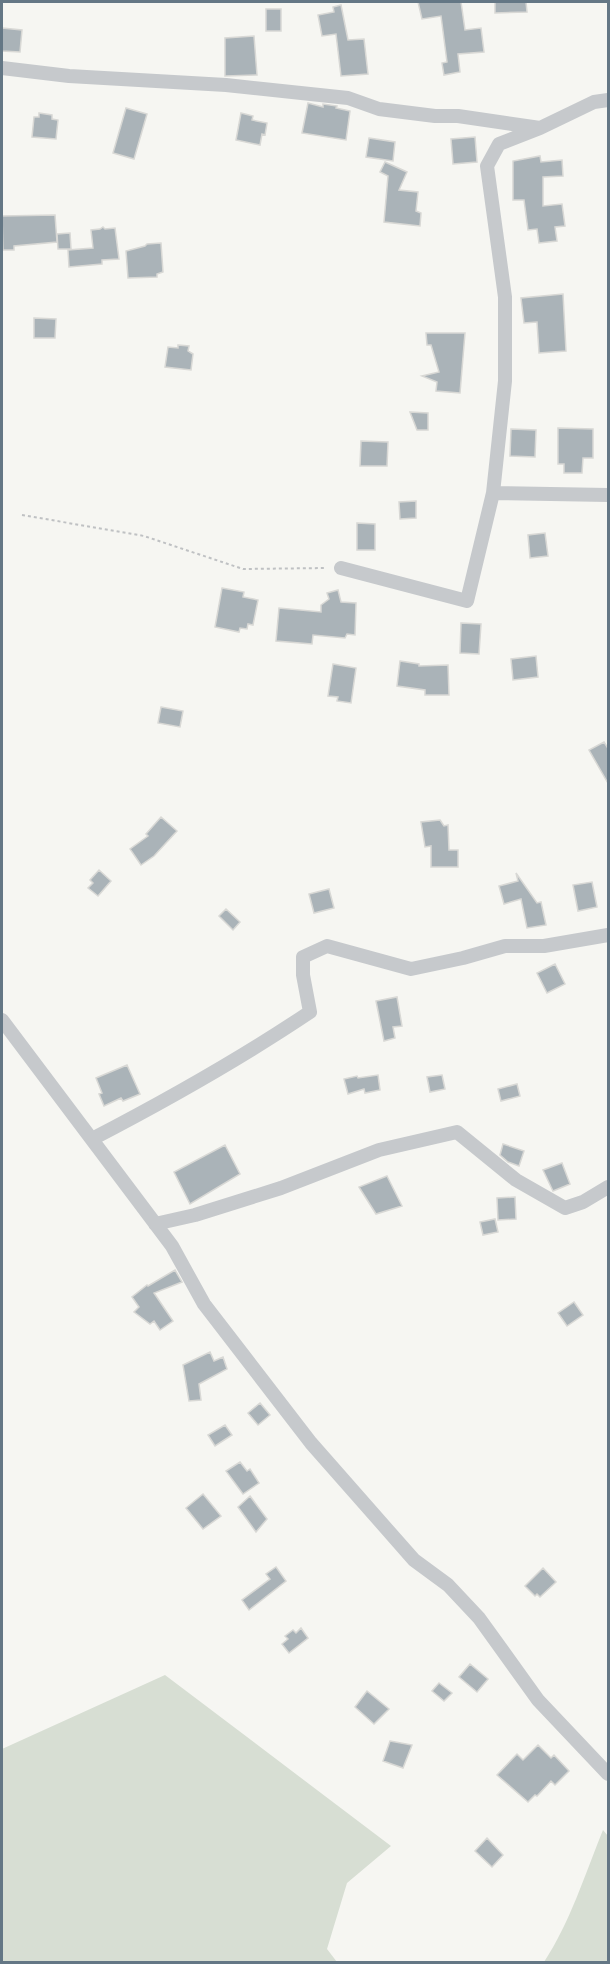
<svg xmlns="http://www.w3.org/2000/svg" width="610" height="1964" font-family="'Public Sans',sans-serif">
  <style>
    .green { fill: #d7ded3 }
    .building { fill: #aab3b8; stroke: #d8d8d5; stroke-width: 1.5 }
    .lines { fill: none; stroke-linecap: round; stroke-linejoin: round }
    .path { stroke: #bfc1c3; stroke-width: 2; stroke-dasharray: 3 3; stroke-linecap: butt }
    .minor { stroke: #c6c9cc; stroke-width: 14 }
  </style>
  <rect width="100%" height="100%" fill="#f6f6f2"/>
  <!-- green -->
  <path class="green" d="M165,1675L391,1846L347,1883L327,1949L337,1962H2V1749Z
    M603,1830L608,1836V1962H544C570,1923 585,1874 603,1830Z"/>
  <!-- building -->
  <path class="building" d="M418,2H461L465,30L481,28L484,52L458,54L460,72L444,75L442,63L447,62L441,16L422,19Z
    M495,2H526L527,12L495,13Z
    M341,5L348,40L364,39L368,74L341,76L336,34L322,36L318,15L334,12L333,7Z
    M266,9H281V31H266Z
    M2,28L22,30L20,52L2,51Z
    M254,36L257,75L225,76V38Z
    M308,103L323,107V104L337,106L336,108L350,111L346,140L302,133Z
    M126,108L147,114L134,159L113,153Z
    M39,113L52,115V119L58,120L56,139L32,137L34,117H39Z
    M241,113L253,116L252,120L267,123L265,135L262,134L260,145L236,140Z
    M475,137L477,162L453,164L451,139Z
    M369,138L395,142L393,161L366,157Z
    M540,156L541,162L562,160L563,176L543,177V206L562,204L565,226L555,227L557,241L539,243L537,229L528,230L524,200H513V161Z
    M385,162L407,172L399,190L418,192L416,211L421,213L420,226L384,222L388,176L380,172Z
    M55,215L57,242L14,246V250H3L2,216Z
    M103,227L105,229L115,228L119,259L102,260V264L69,267L68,250L93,248L91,230L100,229Z
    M70,233L71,249H58L57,234Z
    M161,243L163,272L157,274V277L128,278L126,251L145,246L147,244Z
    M563,294L566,351L539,353L537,322L524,323L521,298Z
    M34,318L56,319L55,338H34Z
    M426,333H465L460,393L436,391L437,382L422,376L439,372L431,345H427Z
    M178,345L189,346L188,351L193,354L191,370L165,367L168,347L178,348Z
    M410,412L428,413V430H417Z
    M558,428L593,429V458H583L582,473H564V464H558Z
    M511,429L536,430L535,457L510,456Z
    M361,441L388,442L387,466H360Z
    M416,501V518L400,519L399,502Z
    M357,523L375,524V550H357Z
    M545,533L548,556L530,558L528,535Z
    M222,588L244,592L243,597L258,600L253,625L248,624L247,629L240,628L239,632L215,627Z
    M338,590L341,602L356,603L355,635L347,634L345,638L313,635L312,644L276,641L279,608L321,612V605L329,599L327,593Z
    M461,623L481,624L479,654L460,653Z
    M536,656L538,677L513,680L511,659Z
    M400,661L419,664V666L448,665L449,695H425V690L397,686Z
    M333,664L356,668L351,703L337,701L338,697L328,696Z
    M161,707L183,711L180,727L158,723Z
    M604,742L609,750V785L589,750Z
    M161,817L177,831L154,856L141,865L130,849L148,836L146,834Z
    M440,820L444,826L448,825L449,850H458V867H431V846L425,847L421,822Z
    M99,870L111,881L98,896L88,888L93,883L90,880Z
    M516,873L537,903L541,902L546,925L527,928L521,899L504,904L499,886L518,881Z
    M592,882L597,907L578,911L573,885Z
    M329,889L334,908L314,913L309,894Z
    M226,909L240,922L233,930L219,916Z
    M555,964L565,984L547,993L537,973Z
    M397,997L402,1026L393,1027L395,1038L384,1041L376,1001Z
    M127,1065L140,1094L123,1101L121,1098L104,1106L99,1094L102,1093L96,1078Z
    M378,1075L380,1090L365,1093L364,1089L348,1094L344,1079L357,1076L358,1078Z
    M442,1075L445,1089L430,1092L427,1077Z
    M517,1084L520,1096L501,1101L498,1089Z
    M503,1144L524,1151L519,1166L508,1162L500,1155Z
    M225,1145L240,1174L190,1204L174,1172Z
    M562,1163L570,1184L553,1191L543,1170Z
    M387,1176L402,1206L376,1214L359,1187Z
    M515,1197L516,1219L498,1220L497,1198Z
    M495,1219L498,1232L483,1235L480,1222Z
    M175,1270L182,1282L154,1293L173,1321L160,1330L154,1321L150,1324L134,1312L139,1307L132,1297L147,1285L148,1286Z
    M574,1302L583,1315L567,1326L558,1313Z
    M210,1352L214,1361L223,1357L227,1369L199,1384L201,1400L189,1401L183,1365Z
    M260,1403L270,1415L258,1425L248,1413Z
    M225,1425L232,1435L215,1446L208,1435Z
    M240,1462L247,1471L250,1469L259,1483L243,1494L226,1471Z
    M203,1494L221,1516L203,1529L186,1508Z
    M250,1496L267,1519L256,1532L238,1507Z
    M276,1567L286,1581L249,1610L242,1600L270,1579L266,1574Z
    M543,1568L556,1582L540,1597L537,1594L535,1596L525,1586Z
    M301,1628L308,1638L289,1653L282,1644L288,1639L285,1636L293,1630L296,1633Z
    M470,1664L488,1679L477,1692L459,1677Z
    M439,1683L452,1693L444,1701L432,1691Z
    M367,1691L389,1709L374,1724L355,1707Z
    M390,1741L412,1745L403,1768L383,1761Z
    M538,1745L551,1758L554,1755L569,1771L555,1785L551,1781L537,1796L535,1795L528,1802L497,1775L517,1754L523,1760Z
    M487,1838L503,1855L492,1867L475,1851Z"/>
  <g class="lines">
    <!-- path -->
    <path class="path" d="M22,515L144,536L243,569L326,568"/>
    <!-- minor -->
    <path class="minor" d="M2,68L69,76L226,85L348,98L379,109L435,116H458L540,128
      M493,493L505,381V297L487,166L499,144L540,128L594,102L608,100
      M341,568L467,601L493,493L608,495
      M2,1020L172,1246L204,1304L311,1443L414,1560L448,1585L479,1618L538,1700L608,1774
      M92,1139C167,1100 240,1059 310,1012L303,975V957L327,946L411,969L463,958L505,946H544L608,935
      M155,1224L195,1215L281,1188L379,1150L457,1132L516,1180L565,1208L583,1202L608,1187"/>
  </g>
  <!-- border -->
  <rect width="610" height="1964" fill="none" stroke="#647785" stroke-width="6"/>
</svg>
